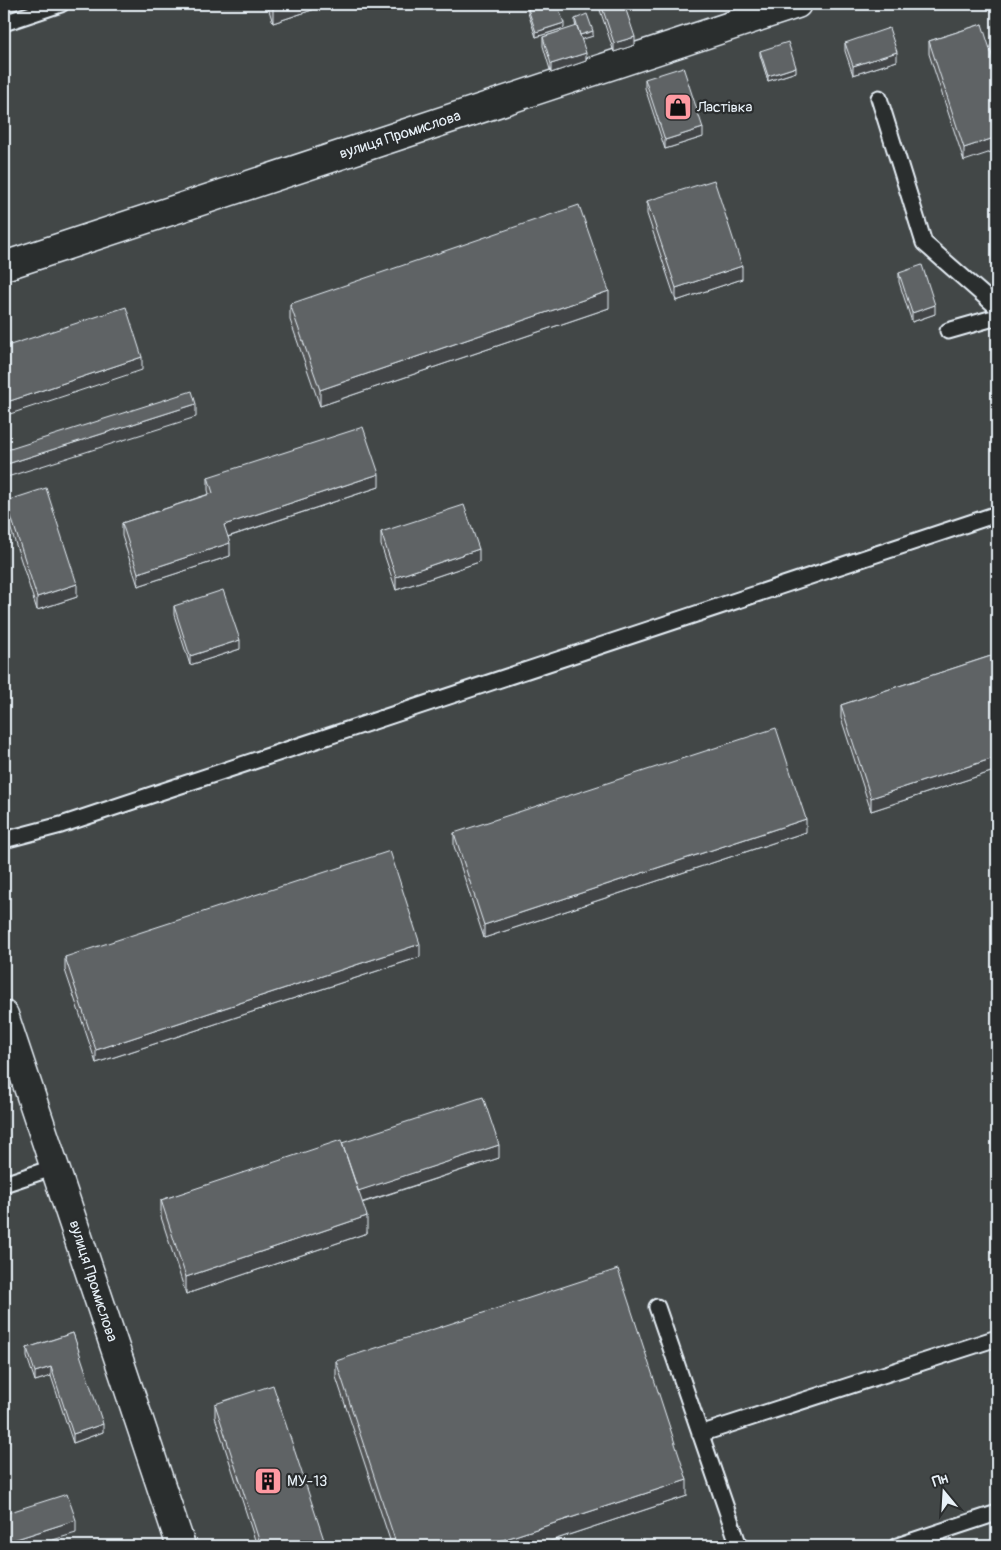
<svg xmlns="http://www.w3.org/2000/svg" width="1001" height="1550" font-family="Pangolin,sans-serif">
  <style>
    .built { fill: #424647 }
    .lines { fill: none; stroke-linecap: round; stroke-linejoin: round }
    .service-casing { stroke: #e8f1f8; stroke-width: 19 }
    .minor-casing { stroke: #e8f1f8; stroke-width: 31 }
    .service { stroke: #2a2d2e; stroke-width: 15 }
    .minor { stroke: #2a2d2e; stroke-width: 28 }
    .wall { fill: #525557; stroke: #e8f1f8 }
    .shaded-wall { fill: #424547; stroke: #e8f1f8 }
    .building { fill: #5f6365; stroke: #e8f1f8 }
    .labels { text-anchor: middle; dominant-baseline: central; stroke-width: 4.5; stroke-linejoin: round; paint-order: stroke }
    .poi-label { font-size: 15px; fill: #e8f1f8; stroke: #2a2d2e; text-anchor: start }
    .street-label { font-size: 15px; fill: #e8f1f8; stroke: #2a2d2e }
  </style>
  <rect width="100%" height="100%" fill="#35393a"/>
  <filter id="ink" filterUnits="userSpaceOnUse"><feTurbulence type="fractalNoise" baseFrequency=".02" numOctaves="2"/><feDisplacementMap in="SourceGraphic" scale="10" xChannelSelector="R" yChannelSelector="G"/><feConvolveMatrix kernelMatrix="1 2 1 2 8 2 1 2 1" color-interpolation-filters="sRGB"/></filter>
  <g filter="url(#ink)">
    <!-- built -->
    <path class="built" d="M4,4H997V1546H4Z"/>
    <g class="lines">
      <!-- service casing -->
      <g class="service-casing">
        <path id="service" d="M4,23L61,4
          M879,98L924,243L997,307
          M948,331L997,317
          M4,840L61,825L997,514
          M4,1184L55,1167
          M657,1307L739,1546
          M700,1434L997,1338
          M897,1546L997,1513"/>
      </g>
      <!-- minor casing -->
      <g class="minor-casing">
        <path id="minor" d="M4,266L797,4
          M4,1015L181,1546"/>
      </g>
      <!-- service -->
      <use href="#service" class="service"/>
      <!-- minor -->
      <use href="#minor" class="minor"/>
    </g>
    <!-- wall -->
    <path class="wall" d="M267,4H330L273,23Z
      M598,4H624L635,45L614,52Z
      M528,9L564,28L536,37L528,13Z
      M575,19L593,36L581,39L586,61L551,73L543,46V37L576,27L575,23Z
      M982,24L964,161L929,54V41Z
      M845,43L897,61L853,75L845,51Z
      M760,51L796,72L768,81L760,55Z
      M645,79L703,137L665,149L645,88Z
      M647,201L742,279L676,301L647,214Z
      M899,273L935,314L912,322L899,282Z
      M290,304L609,308L320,406L290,320Z
      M208,477L379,487L228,537L230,556L138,586L122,536V523L209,494L208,490Z
      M6,501L77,597L37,610L6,514Z
      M381,532L479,562L396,590L381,545Z
      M174,606L240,649L190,665L174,615Z
      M997,654V770L871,811L841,718V705Z
      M806,832L484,938L454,846V833Z
      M65,957H420L96,1063L65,970Z
      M342,1143L499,1158L362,1203L367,1233L186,1294L161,1217V1200Z
      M73,1333L103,1432L73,1443L51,1376L35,1381L27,1357V1348Z
      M336,1361L687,1496L535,1546H392L336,1377Z
      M215,1404L326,1546H257L215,1417Z"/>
    <!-- shaded-wall -->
    <path class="shaded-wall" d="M280,4H330L273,23V6Z
      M564,23V28L536,37V32Z
      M593,31V36L580,40V35Z
      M635,37V45L614,52V43Z
      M897,52V61L853,75V66Z
      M586,53V61L551,73V64Z
      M796,67V72L768,81V76Z
      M6,102V119L4,120V103Z
      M703,128V137L665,149V140Z
      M997,137V150L964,161V148Z
      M742,266V279L676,301V288Z
      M609,291V308L320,406V390Z
      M935,305V314L912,322V313Z
      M142,357V370L4,416V403Z
      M196,404V417L4,478V465Z
      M379,474V487L224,538V525Z
      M230,543V556L138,586V573Z
      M479,549V562L396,590V577Z
      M77,584V597L37,610V597Z
      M240,640V649L190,665V656Z
      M997,757V770L871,811V798Z
      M806,819V832L484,938V925Z
      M420,944V957L96,1063V1050Z
      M499,1145V1158L357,1204V1191Z
      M367,1216V1233L186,1294V1277Z
      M51,1367V1376L35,1381V1372Z
      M103,1424V1432L73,1443V1434Z
      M687,1480V1496L535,1546H484Z
      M76,1520V1533L33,1546H4V1543Z"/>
    <!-- building -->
    <path class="building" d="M273,4H280L273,6Z
      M544,4H557L564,23L536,32L528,9Z
      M601,4H624L635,37L614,43Z
      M587,14L593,31L580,35L575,19Z
      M982,24L997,71V137L964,148L929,41Z
      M577,26L586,53L551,64L543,37Z
      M889,28L897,52L853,66L845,43Z
      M788,42L796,67L768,76L760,51Z
      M683,67L703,128L665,140L645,79Z
      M4,94L6,102L4,103Z
      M714,180L742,266L676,288L647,201Z
      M579,205L609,291L320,390L290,304Z
      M922,265L935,305L912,313L899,273Z
      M126,307L142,357L4,403V347Z
      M192,391L196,404L4,465V451Z
      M363,427L379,474L224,525L230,543L138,573L122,523L213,493L208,477Z
      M46,488L77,584L37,597L6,501Z
      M464,505L479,549L396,577L381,532Z
      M223,590L240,640L190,656L174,606Z
      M997,654V757L871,798L841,705Z
      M776,728L806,819L484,925L454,833Z
      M390,851L420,944L96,1050L65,957Z
      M483,1097L499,1145L358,1191L342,1143Z
      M341,1140L367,1216L186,1277L161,1200Z
      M618,1269L687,1480L484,1546H397L336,1361Z
      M73,1333L103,1424L73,1434L51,1367L35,1372L27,1348Z
      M273,1385L326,1546H261L215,1404Z
      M67,1494L76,1520L4,1543V1514Z"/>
  </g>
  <!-- icons -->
  <defs>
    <g id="shop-square" transform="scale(1.4375)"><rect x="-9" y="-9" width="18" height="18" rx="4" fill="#ff9aa2" stroke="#2a2d2e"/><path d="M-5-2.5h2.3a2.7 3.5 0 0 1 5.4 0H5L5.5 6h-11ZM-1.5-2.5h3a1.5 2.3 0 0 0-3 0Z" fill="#111"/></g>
    <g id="building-square" transform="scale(1.4375)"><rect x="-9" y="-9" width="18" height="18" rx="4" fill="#ff9aa2" stroke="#2a2d2e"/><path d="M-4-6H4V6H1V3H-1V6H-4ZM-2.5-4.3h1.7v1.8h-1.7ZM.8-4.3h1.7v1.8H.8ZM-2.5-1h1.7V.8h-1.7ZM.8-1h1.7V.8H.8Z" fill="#111"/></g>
  </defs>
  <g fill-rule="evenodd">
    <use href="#shop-square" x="678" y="107"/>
    <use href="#building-square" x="268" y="1481"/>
  </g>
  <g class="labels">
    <!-- poi labels -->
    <g class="poi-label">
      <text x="697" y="107">Ластівка</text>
      <text x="287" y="1481">МУ-13</text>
    </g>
    <!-- street labels -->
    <g class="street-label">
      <text transform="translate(400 135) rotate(-18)">вулиця Промислова</text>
      <text transform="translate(93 1281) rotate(72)">вулиця Промислова</text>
    </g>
  </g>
  <!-- margin -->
  <rect width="1001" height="1550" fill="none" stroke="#2a2d2e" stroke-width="20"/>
  <rect x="10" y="10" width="981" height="1530" fill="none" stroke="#e8f1f8" stroke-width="2" filter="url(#ink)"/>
  <!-- north arrow -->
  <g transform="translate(944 1492) rotate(342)" stroke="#2a2d2e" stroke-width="4" paint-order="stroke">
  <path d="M0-4L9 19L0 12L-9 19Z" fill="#e8f1f8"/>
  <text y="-8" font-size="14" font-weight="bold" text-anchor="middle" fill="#e8f1f8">Пн</text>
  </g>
</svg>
